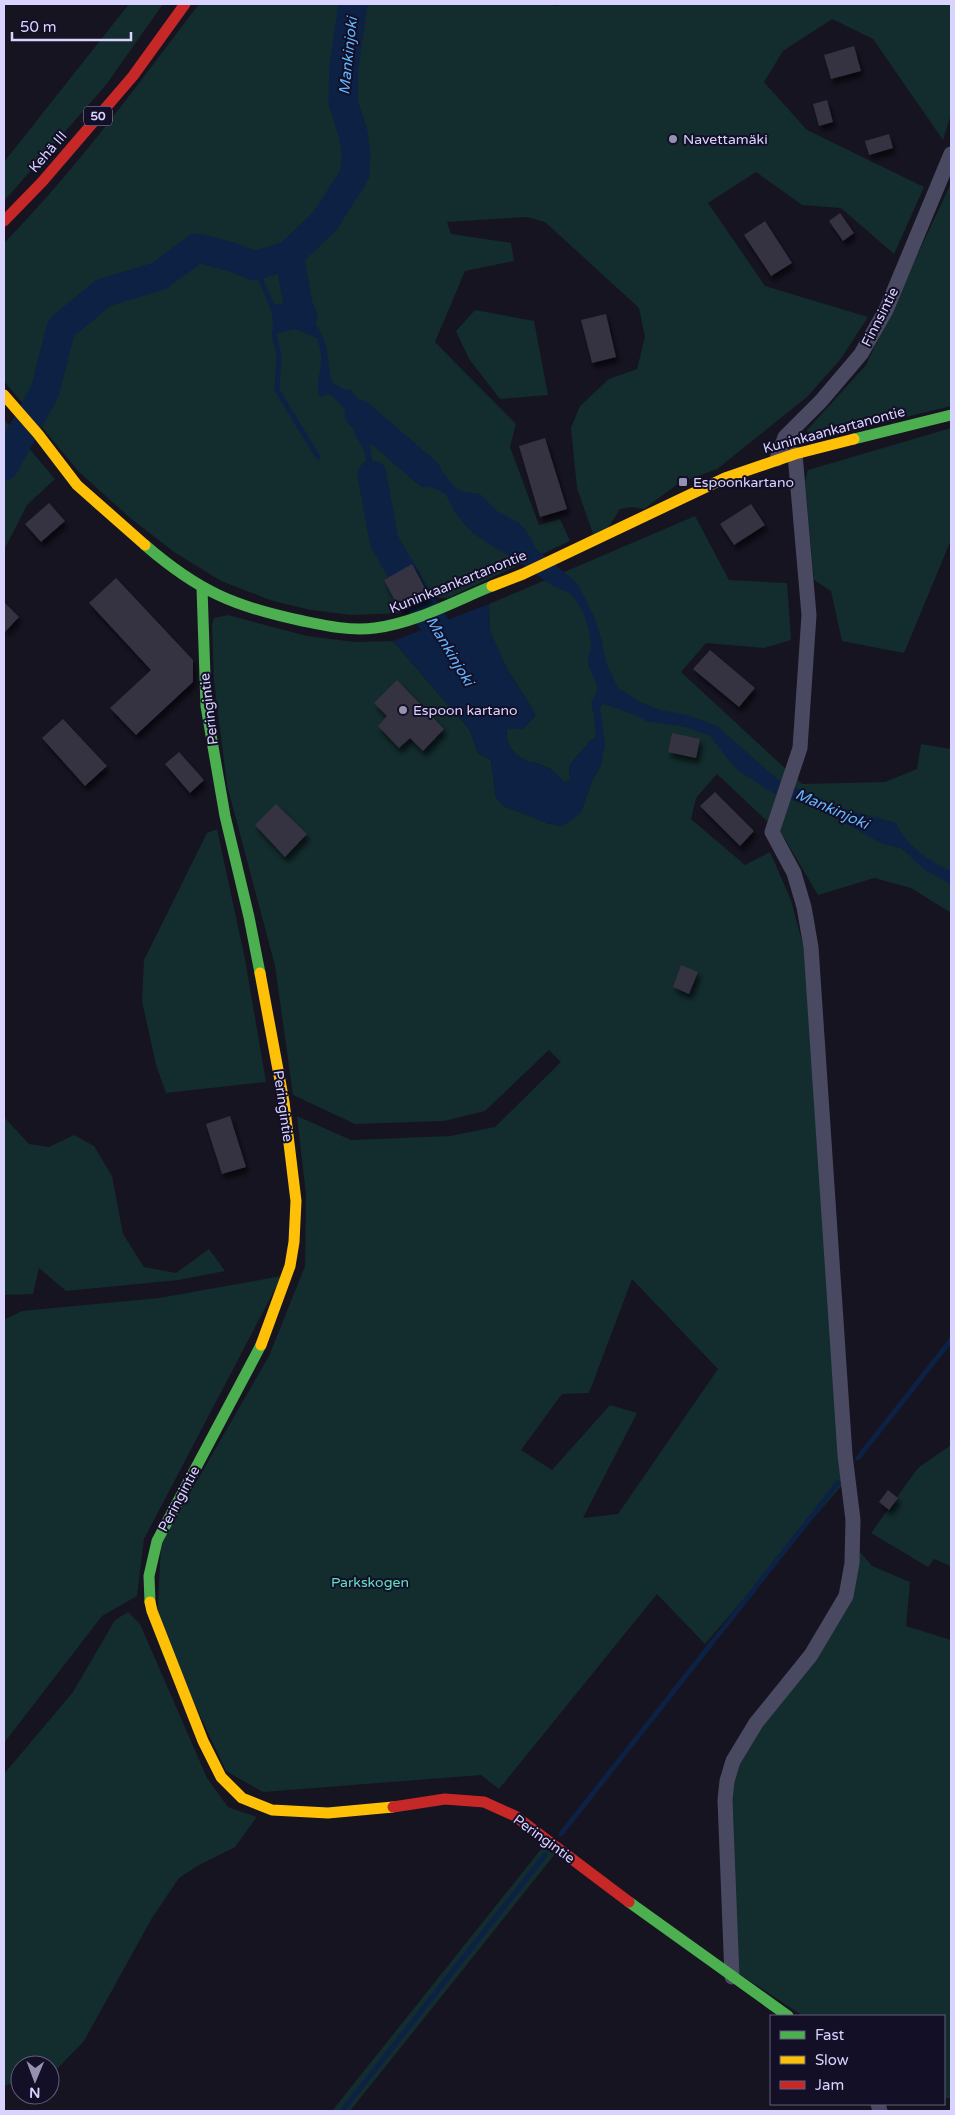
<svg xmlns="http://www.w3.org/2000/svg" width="955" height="2115" font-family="'Varela Round',sans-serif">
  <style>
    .green { fill: #132c2d; fill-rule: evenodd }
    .water { fill: #0d2144 }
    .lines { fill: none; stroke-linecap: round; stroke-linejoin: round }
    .stream { stroke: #0d2144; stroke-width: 5 }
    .river { stroke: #0d2144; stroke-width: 29 }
    .building { fill: #343243; filter: url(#shadow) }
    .street { stroke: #4a4962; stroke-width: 15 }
    .fast { stroke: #4caf50; stroke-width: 11 }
    .slow { stroke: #ffc107; stroke-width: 11 }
    .jam { stroke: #c62828; stroke-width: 11 }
    .poi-dot { fill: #9591b1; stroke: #130f26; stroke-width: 2 }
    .labels { text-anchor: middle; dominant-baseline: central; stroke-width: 4; stroke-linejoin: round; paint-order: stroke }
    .shield { fill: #130f26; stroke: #9e99be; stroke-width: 1 }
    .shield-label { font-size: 12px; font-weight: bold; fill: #d9d4ff }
    .poi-label { font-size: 14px; fill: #d9d4ff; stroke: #130f26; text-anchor: start }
    .street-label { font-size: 14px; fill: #d9d4ff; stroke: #130f26 }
    .park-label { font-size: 14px; fill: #5fe0c0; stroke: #130f26 }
    .water-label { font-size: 15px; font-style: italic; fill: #62b6ff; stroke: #130f26 }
  </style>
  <defs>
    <filter id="shadow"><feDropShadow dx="3" dy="5.5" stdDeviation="2.5" flood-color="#0009"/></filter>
  </defs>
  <rect width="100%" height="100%" fill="#161421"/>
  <!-- green -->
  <path class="green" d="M129,4H163L106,85L4,201V162Z
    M199,4H540L557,6L564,4H951V114L943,140L873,39L832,19L783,51L764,82L807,130L924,187L894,254L841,208L802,205L756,172L708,203L765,286L868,317L840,360L807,397L717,469L679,483L644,509L632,507L620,509L608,528L593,534L577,488L571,428L580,406L609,379L637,369L645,337L639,308L545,222L527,217L447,222L451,234L511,243L514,261L465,271L435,342L516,424L510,447L539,525L560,519L570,541L448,598H430L412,564L384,580L402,613L352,615L311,610L273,601L221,581L174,552L129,517L78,471L4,381V243C76,170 137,85 199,4Z
    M951,183V406L813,440L808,437L807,430L866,365Z
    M475,310L534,321L548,395L500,399L469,359L456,331Z
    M4,419L55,479L27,505L4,550Z
    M951,428V540L904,653L842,641L831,591L814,580L805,481L808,470Z
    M695,516L729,580L787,583L791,640L764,648L706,643L681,672L802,784L885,782L917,769L921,744L951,749V913L911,888L874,878L818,895L783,836L717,774L696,798L691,819L745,865L770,852L791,900L804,949L843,1484L705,1644L657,1594L499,1789L481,1775L263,1792L226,1771L157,1624L161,1543L269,1356L305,1266L306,1195L297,1116L351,1140L450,1136L495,1127L561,1062L549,1050L485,1111L444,1121L355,1124L293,1095L275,966L227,785L214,681L212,624L214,618L228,615L307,636L355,642L393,641L470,730L478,753L491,760L496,797L504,806L550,824L581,811L593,779L601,765L599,735L590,741L569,766L570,779L565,783C559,777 552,769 544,766C539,763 534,763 529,762C516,757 503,744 507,729H523L535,716L533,710L507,669L490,632L489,604ZM632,1279L718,1369L618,1514L583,1518L637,1413L610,1405L552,1470L521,1450L562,1394L589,1393Z
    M217,829L245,959L266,1082L166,1093L156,1065L142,1001L144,960L207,833Z
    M4,1117L29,1144L49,1147L74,1135L94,1146L112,1176L123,1234L144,1267L176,1273L209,1249L225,1271L178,1280L66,1291L39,1268L33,1294L4,1295Z
    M282,1276L144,1539L137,1596L102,1616L4,1743V1320L22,1311L159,1298Z
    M951,1445V1566L934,1559L928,1567L871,1533L918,1468Z
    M860,1552L872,1566L910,1582L906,1626L951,1640V2098H944V2016H803L735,1971L731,1784L741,1753L851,1600Z
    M128,1612L140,1624L207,1778L228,1807L257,1817L235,1847L199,1865L179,1878L152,1918L84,2041L58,2068L50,2070V2065H20V2080L4,2086V1774L73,1692L115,1620Z
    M542,1848L555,1854L350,2111H332Z"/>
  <!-- water -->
  <path class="water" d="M297,275C298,310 316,316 325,343C329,355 328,370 332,382L343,389L351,390L372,418L400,438L408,448L422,461L444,473L455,488L465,492L480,494L497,511L519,523L526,530L537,550L577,583L594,616L602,642L606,663L618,688L640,702L660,710L687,715L717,726L777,779L834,806L896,823C905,845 930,862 951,871V884L925,870L901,848L883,844L822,811L773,793L736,769L710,736L686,727L646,721L633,714L603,704L600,708L605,744L601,765L593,779L581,812L571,821L560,826L550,824L504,806L496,797L491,760L478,753L470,730L393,641L489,604L490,632L507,669L533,710L535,716L523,729H507C503,744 516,757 529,762C534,763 539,763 544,766C552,769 559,777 566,783L570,779L569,766L590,741L596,737L594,716L591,703C593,699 597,693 597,689C597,678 588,671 588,661C588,655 592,649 591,642C589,627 583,605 570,594C565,590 556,588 550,584C539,577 530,569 519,562C484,539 464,536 446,494C422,481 398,478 397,446L391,441L371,436C367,444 378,492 382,503C386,513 391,521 392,533L389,535L387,533L374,501L364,450L355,434L351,413C341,409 337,397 328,394L321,397L318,394C317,372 326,362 317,338L295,329L274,334L271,304H286L292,298L291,289L287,282Z"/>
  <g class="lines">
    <!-- stream -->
    <path class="stream" d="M255,266L273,308
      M275,330L274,334L279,355L277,390L318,457
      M858,1458L951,1340
      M561,1834L838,1483
      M342,2111L545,1855"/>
    <!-- river -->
    <path class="river" d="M289,255L299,309L303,316
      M359,414L427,473
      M4,466L45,391L61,328L103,293L159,276L197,248L232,257L255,266L289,255L325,221L355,174L356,154L353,133L343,102L344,66L353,4
      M372,475L384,541L420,603L456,656"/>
  </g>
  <!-- building -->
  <path class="building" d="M854,46L861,71L831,79L824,55Z
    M827,100L833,122L819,126L813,104Z
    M889,134L893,148L869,155L865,141Z
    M840,213L854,233L843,241L829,221Z
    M765,221L792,263L771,276L744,235Z
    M606,314L616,357L592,363L581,320Z
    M545,438L567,509L540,517L519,446Z
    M49,503L65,521L41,542L25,524Z
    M751,504L765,525L734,545L720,524Z
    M412,564L430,598L400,610L384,580Z
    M116,578L193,660V682L136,735L110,708L151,670L89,603Z
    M4,602L19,617L4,633Z
    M710,650L755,688L739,707L693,669Z
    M397,680L444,729L423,751L410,738L399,748L378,726L387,716L374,703Z
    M63,719L107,766L85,786L42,738Z
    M672,733L700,739L696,758L668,752Z
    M179,752L204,780L190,793L165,764Z
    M715,792L754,831L740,846L700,806Z
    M276,804L307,834L285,857L255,825Z
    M681,965L698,972L689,994L673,987Z
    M230,1116L246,1167L222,1174L206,1124Z
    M888,1490L898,1498L889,1510L879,1502Z"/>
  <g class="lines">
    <!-- street -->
    <path class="street" d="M777,459L785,437L821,401L861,354L886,310L951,154
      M732,1977L725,1800L727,1781L733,1761L756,1723L811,1655L846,1596L852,1563L853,1520L845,1455L811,947L804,907L794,873L772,832L800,748L809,615L795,454
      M878,2104L880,2111"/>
    <!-- fast -->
    <path class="fast" d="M854,439L951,415
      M145,545C198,591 235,607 303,621C327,626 350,631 375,628C415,623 455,601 492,586
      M202,588L206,706L225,816L249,917L260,973
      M150,1602L149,1576L157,1541L261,1345
      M629,1902L788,2016"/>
    <!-- slow -->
    <path class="slow" d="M4,395L38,434L77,485L145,545
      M492,586L523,574L725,478L795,454L854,439
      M260,973L284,1102L296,1201L294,1242L290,1266L261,1345
      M150,1602L152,1611L203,1741L221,1777L242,1798L272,1810L328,1813L393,1807"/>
    <!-- jam -->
    <path class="jam" d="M4,221L42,182L133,76L185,4
      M393,1807L445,1799L484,1802L515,1816L629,1902"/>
  </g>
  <!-- markers -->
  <g class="poi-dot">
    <circle cx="673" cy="139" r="5"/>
    <rect x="678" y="477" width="10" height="10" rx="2.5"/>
    <circle cx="403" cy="710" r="5"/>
  </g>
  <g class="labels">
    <!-- shield labels -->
    <rect class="shield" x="84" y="106.5" width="28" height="19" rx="4"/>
    <g class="shield-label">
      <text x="98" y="116">50</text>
    </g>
    <!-- poi labels -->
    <g class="poi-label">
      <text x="683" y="139">Navettamäki</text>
      <text x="693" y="482">Espoonkartano</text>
      <text x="413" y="710">Espoon kartano</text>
    </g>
    <!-- street labels -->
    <g class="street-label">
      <text transform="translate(48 152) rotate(-49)">Kehä III</text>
      <text transform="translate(880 317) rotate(-63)">Finnsintie</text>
      <text transform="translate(834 430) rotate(-15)">Kuninkaankartanontie</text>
      <text transform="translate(458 582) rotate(-22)">Kuninkaankartanontie</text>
      <text transform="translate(209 709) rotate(-97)">Peringintie</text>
      <text transform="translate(283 1106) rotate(82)">Peringintie</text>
      <text transform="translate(179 1499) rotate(-62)">Peringintie</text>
      <text transform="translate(544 1839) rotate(36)">Peringintie</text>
    </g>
    <!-- park labels -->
    <g class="park-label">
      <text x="370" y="1582">Parkskogen</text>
    </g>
    <!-- water labels -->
    <g class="water-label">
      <text transform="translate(348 56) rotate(-84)">Mankinjoki</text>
      <text transform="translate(450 651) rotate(59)">Mankinjoki</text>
      <text transform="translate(832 809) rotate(24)">Mankinjoki</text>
    </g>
  </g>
  <!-- border -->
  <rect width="955" height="2115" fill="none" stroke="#d9d4ff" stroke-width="10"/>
  <!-- legend -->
  <rect x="770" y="2015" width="175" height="90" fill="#130f26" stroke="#625e7d"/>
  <rect x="780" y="2031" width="25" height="8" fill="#4caf50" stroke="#625e7d"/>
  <text x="815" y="2040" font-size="15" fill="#d9d4ff">Fast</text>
  <rect x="780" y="2056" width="25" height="8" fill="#ffc107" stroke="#625e7d"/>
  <text x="815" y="2065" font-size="15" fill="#d9d4ff">Slow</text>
  <rect x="780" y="2081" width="25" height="8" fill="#c62828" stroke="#625e7d"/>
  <text x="815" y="2090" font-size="15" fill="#d9d4ff">Jam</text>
  <!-- north arrow -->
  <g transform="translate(35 2080) rotate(181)"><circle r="24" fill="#130f26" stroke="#625e7d"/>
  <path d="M0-4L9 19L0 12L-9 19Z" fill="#9591b1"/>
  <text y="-8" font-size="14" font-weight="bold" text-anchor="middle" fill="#d9d4ff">N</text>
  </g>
  <!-- scale -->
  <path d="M12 32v8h119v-8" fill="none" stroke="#d9d4ff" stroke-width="2.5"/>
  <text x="20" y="32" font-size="15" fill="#d9d4ff" stroke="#130f26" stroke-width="4" paint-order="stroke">50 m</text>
</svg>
